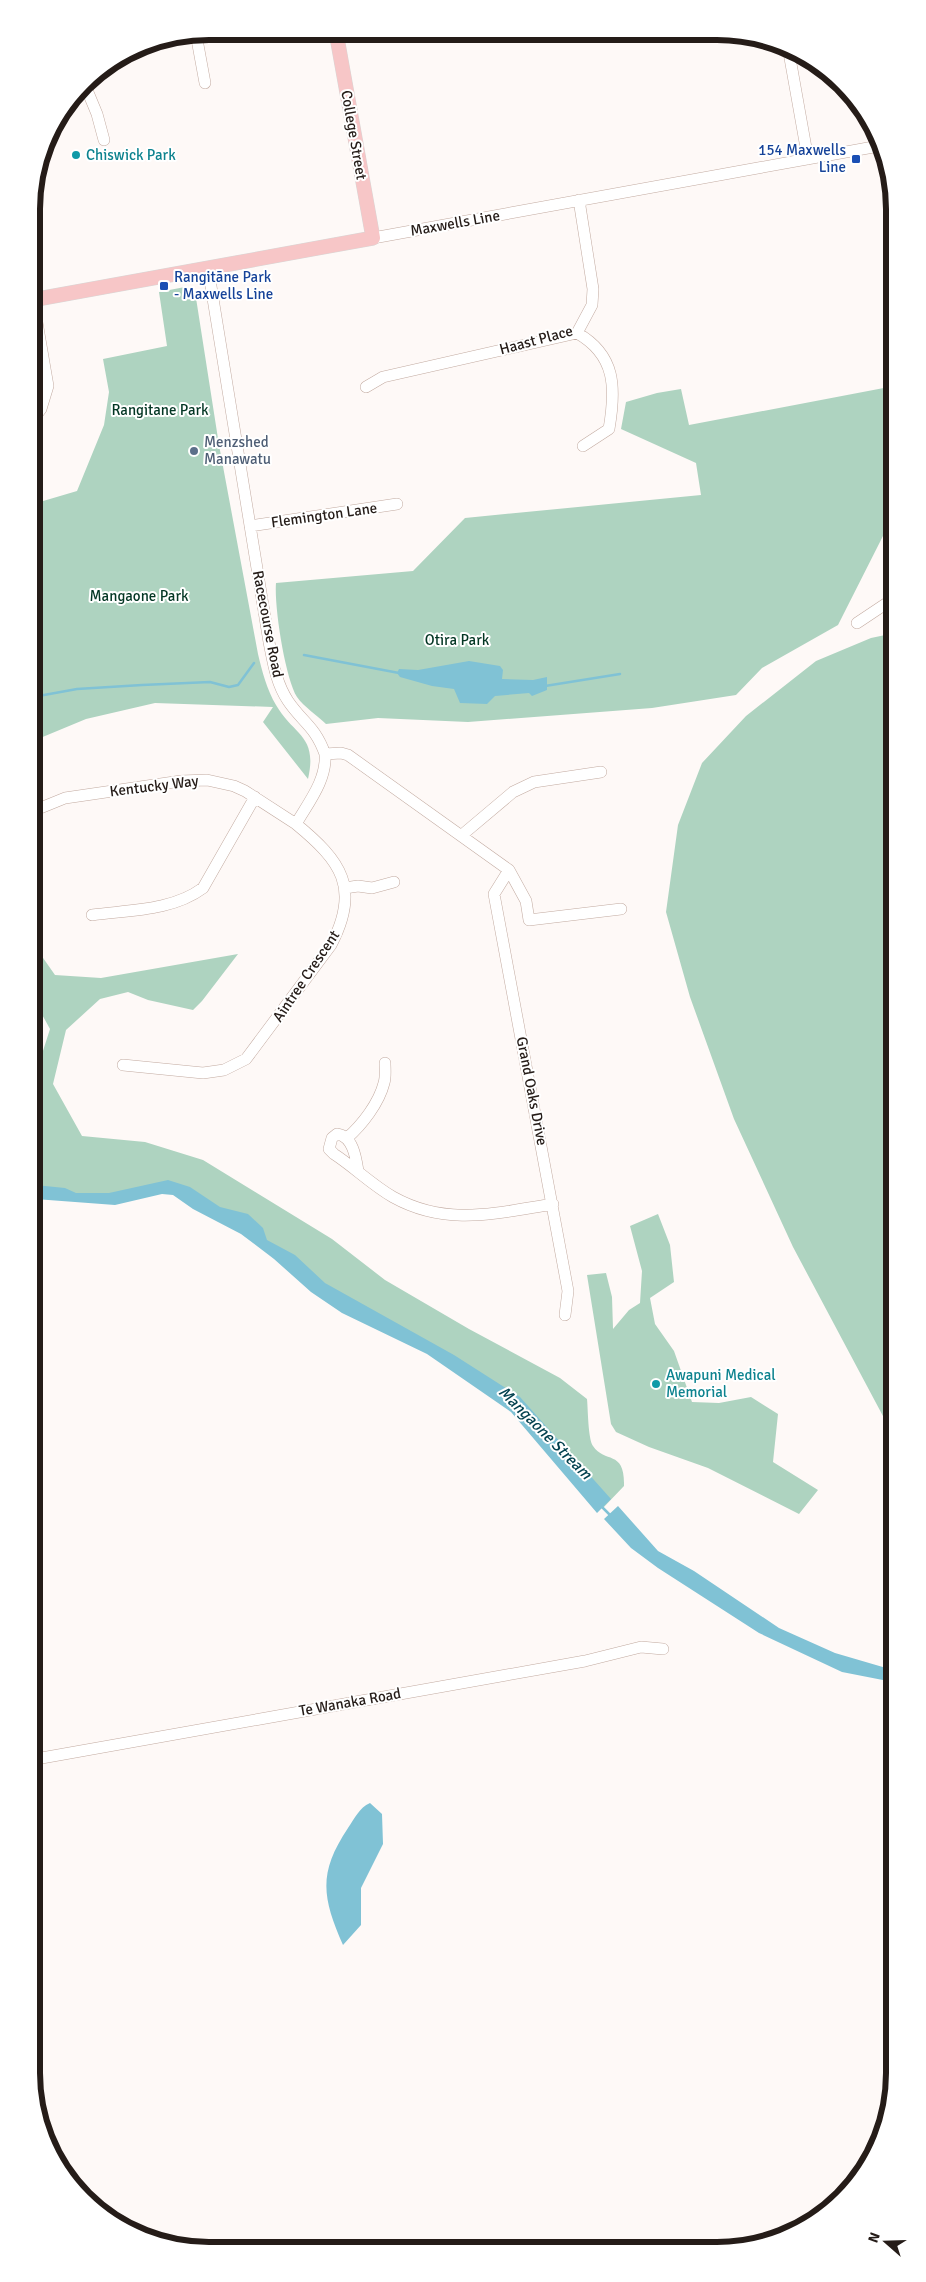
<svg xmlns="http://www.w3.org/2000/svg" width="926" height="2282" font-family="Signika,sans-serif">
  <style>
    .green { fill: #aed3c0 }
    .water { fill: #80c2d5 }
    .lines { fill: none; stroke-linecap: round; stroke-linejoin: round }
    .stream { stroke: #80c2d5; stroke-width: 2.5 }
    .minor-casing { stroke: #c2aaa0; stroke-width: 12 }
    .major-casing { stroke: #d8d6d5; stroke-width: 15 }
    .minor { stroke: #fff; stroke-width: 11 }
    .major { stroke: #f7c6c7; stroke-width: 14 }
    .culture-dot { fill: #0f9aa8; stroke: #fff; stroke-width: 2 }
    .transit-dot { fill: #1a4fb4; stroke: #fff; stroke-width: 2 }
    .service-dot { fill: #5c6f8a; stroke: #fff; stroke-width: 2 }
    .labels { text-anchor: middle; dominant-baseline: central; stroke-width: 4; stroke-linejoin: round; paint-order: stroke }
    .street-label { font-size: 15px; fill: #251c18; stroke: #fff }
    .transit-label { font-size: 15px; fill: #164399; stroke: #fff; text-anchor: end }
    .culture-label { font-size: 15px; fill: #0d838f; stroke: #fff; text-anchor: start }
    .park-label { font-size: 15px; fill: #033624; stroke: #fff }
    .service-label { font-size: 15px; fill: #4e5e75; stroke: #fff; text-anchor: start }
    .water-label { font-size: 16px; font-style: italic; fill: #044250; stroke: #fff }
    .rim { fill: none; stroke: #251c18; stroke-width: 6 }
  </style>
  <rect width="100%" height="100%" fill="#fef9f7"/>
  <!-- green -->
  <path class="green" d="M185,287L195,293L196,298L219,445L258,654C262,671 267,690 276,705C294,736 318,735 308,779L263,722L273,707L155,703L86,719L33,741V504L77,491L104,425L109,392L103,359L167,346L159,292Z
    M889,387L890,531L885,532L838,625L762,668L736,695L652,708L468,722L378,718L326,724C317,715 304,707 297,697C285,677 274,606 276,583L413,571L465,518L701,495L696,463L621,429L626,402L657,393L681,389L689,425Z
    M890,634L892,1433L793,1247L734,1119L690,997L666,912L678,825L702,763L746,716L816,661L871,638Z
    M34,945L55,975L101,978L238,954L202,1001L193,1010L148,1000L128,992L100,999L66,1030L53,1084L82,1136L145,1142L203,1160L332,1239L385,1280L469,1329L560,1378L587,1399C588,1409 588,1439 593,1446C605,1464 625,1449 624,1486L603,1508L502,1400L251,1235L170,1191L113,1201L35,1195L34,1079L50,1029L34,1000Z
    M658,1214L670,1245L674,1282L650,1298L655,1324L674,1351L692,1402L719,1403L751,1397L778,1414L773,1462L818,1490L799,1514L708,1468L649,1447L616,1432L611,1424L587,1275L606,1273L612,1297L613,1329L629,1310L640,1303L642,1271L630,1226Z"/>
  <!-- water -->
  <path class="water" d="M469,661L500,666L503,670L502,679L533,680L547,677V690L532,696L529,693L495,696L487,704L460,703L454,689L432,686L400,677L397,673L399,669L418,670Z
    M168,1180L190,1187L220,1207L248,1214L263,1228L267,1240L295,1255L325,1283L454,1355L520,1397L611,1499L597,1513L511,1412L427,1354L342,1313L311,1292L274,1259L241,1234L193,1209L173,1195L162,1194L115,1205L35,1199V1185L65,1188L76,1193H109Z
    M618,1506L658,1551L694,1571L779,1628L835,1653L893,1670V1682L842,1672L759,1633L658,1568L631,1548L604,1519Z
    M370,1803L382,1814L383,1844L361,1888V1925L343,1945C322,1897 318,1873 348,1828C355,1818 359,1808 370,1803Z"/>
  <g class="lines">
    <!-- stream -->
    <path class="stream" d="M304,655L399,673
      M545,686L620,674
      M33,697L77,689L142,685L210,682L229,687L238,685L254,663
      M600,1505L610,1515"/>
    <!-- minor casing -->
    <g class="minor-casing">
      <path id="minor" d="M196,34L205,83
        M788,47L808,159
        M85,85L97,114L104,140
        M373,238L879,146
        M208,268L269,642C273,662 276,683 288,701C303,723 315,726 325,754L341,753L348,755L509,870L526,901L529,920L621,909
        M577,333C616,355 616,388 609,429L583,446
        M366,387L383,377L577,333L592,305L593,289L579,200
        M32,421L41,409L48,386L33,299
        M250,526L397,504
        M857,623L890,601
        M33,811L65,798L181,781L207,780L234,786L245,791L296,824
        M462,835L513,792L534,782L601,772
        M509,870L494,894L568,1291L565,1315
        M345,888L358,886L372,888L394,882
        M92,915C129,910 172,911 203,888L255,797
        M123,1065L203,1073L224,1070L246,1059L331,945C361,888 341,861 296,824C308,803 327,780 325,754
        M347,1138C362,1125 379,1103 384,1083C386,1077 385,1069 385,1063
        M358,1171C356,1158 353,1136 337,1134L332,1138L329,1149L334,1154C354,1167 372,1185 393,1197C447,1227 496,1213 553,1204
        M36,1759L585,1661L641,1647L663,1649"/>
    </g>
    <!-- major casing -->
    <g class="major-casing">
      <path id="major" d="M32,300L373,238L336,32"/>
    </g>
    <!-- minor -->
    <use href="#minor" class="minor"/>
    <!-- major -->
    <use href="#major" class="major"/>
  </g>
  <!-- markers -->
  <g class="culture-dot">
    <circle cx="76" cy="155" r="5"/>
    <circle cx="656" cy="1384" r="5"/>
  </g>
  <g class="transit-dot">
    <rect x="851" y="154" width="10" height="10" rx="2.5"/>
    <rect x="159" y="281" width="10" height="10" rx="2.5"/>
  </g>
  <circle class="service-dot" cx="194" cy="451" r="5"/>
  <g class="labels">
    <!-- street labels -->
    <g class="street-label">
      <text transform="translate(354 135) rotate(80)">College Street</text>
      <text transform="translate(455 223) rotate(-10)">Maxwells Line</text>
      <text transform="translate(536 340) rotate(-15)">Haast Place</text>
      <text transform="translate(324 515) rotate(-8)">Flemington Lane</text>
      <text transform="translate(268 624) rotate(79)">Racecourse Road</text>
      <text transform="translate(154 786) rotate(-7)">Kentucky Way</text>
      <text transform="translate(306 976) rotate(-56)">Aintree Crescent</text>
      <text transform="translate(532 1091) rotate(79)">Grand Oaks Drive</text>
      <text transform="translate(350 1702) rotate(-10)">Te Wanaka Road</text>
    </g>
    <!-- transit labels -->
    <g class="transit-label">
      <text x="846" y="150">154 Maxwells<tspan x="846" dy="17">Line</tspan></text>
      <text x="174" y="277" text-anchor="start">Rangitāne Park<tspan x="174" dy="17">- Maxwells Line</tspan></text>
    </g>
    <!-- culture labels -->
    <g class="culture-label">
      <text x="86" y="155">Chiswick Park</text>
      <text x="666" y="1375">Awapuni Medical<tspan x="666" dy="17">Memorial</tspan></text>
    </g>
    <!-- park labels -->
    <g class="park-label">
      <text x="160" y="410">Rangitane Park</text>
      <text x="139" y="596">Mangaone Park</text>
      <text x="457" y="640">Otira Park</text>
    </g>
    <!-- service labels -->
    <g class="service-label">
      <text x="204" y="442">Menzshed<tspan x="204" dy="17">Manawatu</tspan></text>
    </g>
    <!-- water labels -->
    <g class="water-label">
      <text transform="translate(545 1433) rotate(45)">Mangaone Stream</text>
    </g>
  </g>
  <!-- crop -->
  <path d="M0 0H926V2282H0ZM209 40H717A169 169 0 0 1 886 209V2073A169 169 0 0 1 717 2242H209A169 169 0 0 1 40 2073V209A169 169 0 0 1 209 40Z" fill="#fff" fill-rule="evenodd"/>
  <path class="rim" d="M209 40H717A169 169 0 0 1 886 209V2073A169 169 0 0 1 717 2242H209A169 169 0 0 1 40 2073V209A169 169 0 0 1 209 40Z"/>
  <!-- north arrow -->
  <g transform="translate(886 2242) rotate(290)" stroke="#ffffff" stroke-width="4" paint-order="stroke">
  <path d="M0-4L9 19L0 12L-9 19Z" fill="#251c18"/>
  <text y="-8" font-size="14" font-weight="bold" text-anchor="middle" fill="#251c18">N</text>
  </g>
</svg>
